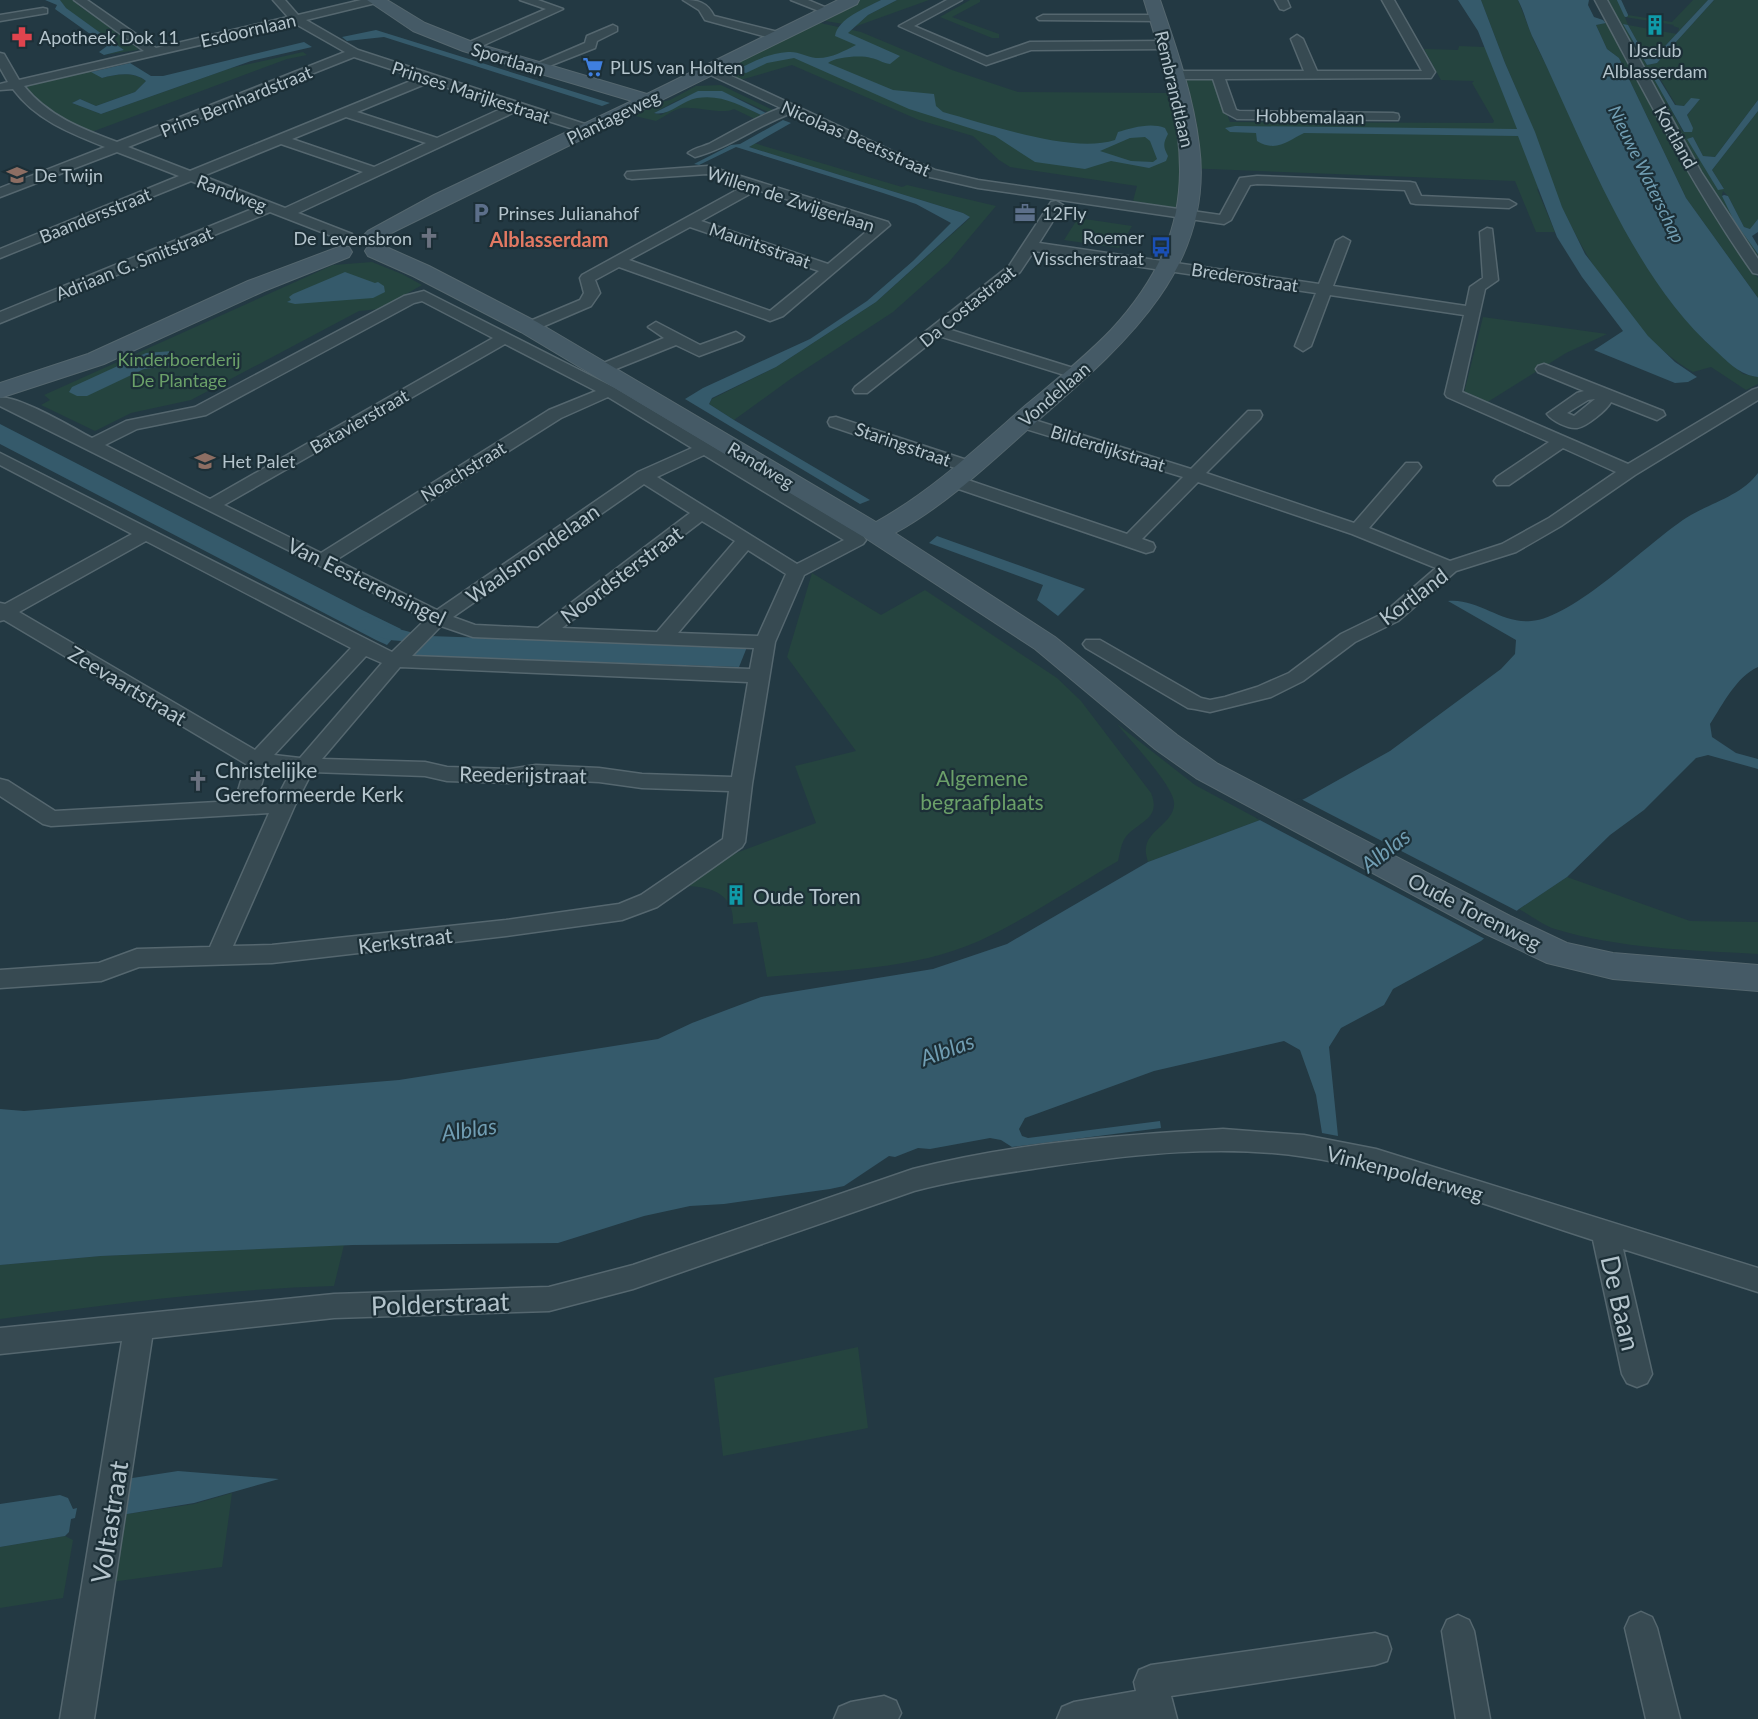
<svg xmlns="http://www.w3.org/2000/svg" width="1758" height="1719" font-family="Lato,sans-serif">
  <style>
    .green { fill: #25443f; fill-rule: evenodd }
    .water { fill: #355a6b; fill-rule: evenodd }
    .pier { fill: #233943 }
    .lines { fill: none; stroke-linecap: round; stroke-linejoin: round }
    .stream { stroke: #355a6b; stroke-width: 4 }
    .canal { fill: #355a6b; fill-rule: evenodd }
    .street-casing { stroke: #55676f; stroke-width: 3 }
    .secondary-casing { stroke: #55676f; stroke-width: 2 }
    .street { fill: #374a52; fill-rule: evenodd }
    .secondary { fill: #455a66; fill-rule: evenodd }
    .labels { text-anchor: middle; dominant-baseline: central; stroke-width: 4.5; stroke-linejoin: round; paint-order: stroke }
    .far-street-label { font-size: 18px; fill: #b4c4cc; stroke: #1c2f37 }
    .far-poi-label { font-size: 18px; fill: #b4c4cc; stroke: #1c2f37; text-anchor: start }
    .far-water-label { font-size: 18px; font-style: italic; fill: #719eb3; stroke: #1c2f37 }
    .far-park-label { font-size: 18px; fill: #6ba069; stroke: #1c2f37 }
    .far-quarter-label { font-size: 20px; font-weight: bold; fill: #e27963; stroke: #1c2f37 }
    .street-label { font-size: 21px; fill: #b4c4cc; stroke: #1c2f37 }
    .poi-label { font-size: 21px; fill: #b4c4cc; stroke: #1c2f37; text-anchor: start }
    .park-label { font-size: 21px; fill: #6ba069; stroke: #1c2f37 }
    .water-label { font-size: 22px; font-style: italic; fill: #719eb3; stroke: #1c2f37 }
    .near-street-label { font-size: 26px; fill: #b4c4cc; stroke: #1c2f37 }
  </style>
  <rect width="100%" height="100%" fill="#233943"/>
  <!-- green -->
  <path class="green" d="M60,0H75L79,6L139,47L137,50L104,55L124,50L65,8Z
    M860,0H881L856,13L843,24L820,20Z
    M897,0H929L854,27L868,15Z
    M970,0H980V2L952,17L999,34V38H992L940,17Z
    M1481,0H1518L1534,41L1568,109L1593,169L1644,260L1703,339L1743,374L1758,377V384L1746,390L1711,367L1693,372C1630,336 1578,249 1551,182L1537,189L1555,232H1536L1515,181L1184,168L1183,210L1133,201L1137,186L1010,167L999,160L973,136L919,120L792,65L737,81L715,70L811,21L861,32L952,70L1018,92L1169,93L1179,124H1197L1186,78H1213L1230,122L1493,123L1494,121L1472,83L1474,81L1441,80L1424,49L1458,50L1459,46L1485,47L1516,125L1531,124L1505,63Z
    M1603,0H1621L1628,15L1672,22L1693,0H1708L1678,32L1679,28L1673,26L1674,25L1625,17L1628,25L1677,34L1650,60L1647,59L1628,25L1634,46L1647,65L1657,63L1714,0H1758V100L1715,157L1703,156L1693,137L1688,139L1718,189H1724L1712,170L1758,111V219L1750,229L1744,227L1728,196L1723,191L1722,195L1758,254V265L1742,243L1640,68H1652L1640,67ZM1650,70H1655L1676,105L1684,106L1699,99L1687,116L1693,128L1683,132Z
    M1606,23L1614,33L1732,244L1758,278V298L1686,198L1619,58L1607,49L1596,25Z
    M303,52L307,55L287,59L89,133L38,106L24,85L88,69L102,78C117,74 133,71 146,81L135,92L96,106L80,99L72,103L101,114L231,68Z
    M721,85L775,111L770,113C714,87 710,81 654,113L661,115C671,109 684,101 695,98C719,91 742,106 763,116L755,119L734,109C722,115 696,106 682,108C674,109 664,117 656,121L635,116L657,103L670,100L696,86Z
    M754,143L902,187L907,185L996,206L948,263L893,312L792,378L734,420L709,404L712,399L776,367L876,302L970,218L963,213L749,147Z
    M1078,218L1132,226L1119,248L1064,240Z
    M372,262L402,274L422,285L380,309L359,311L191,400L131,413L95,431L41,405L50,400L44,395L333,265Z
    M1483,317L1607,334L1566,353L1486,403L1464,393Z
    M812,573L881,615L925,590L1057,678L1081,701L1151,793C1162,820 1137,821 1125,838C1121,844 1120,853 1118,861C1073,887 1027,919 979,941C914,970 836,970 767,977L757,922L733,924C735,890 703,884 676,887L715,861L816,823L795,766L856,751L787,657Z
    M1117,724L1195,785L1260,820L1148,862C1147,858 1145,852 1146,848C1147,830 1176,822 1174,802C1172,784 1130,740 1117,724Z
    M1567,877L1690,921L1758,922V954C1690,950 1621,949 1555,929C1543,925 1530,915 1519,909Z
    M344,1245L334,1286C222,1289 111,1304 0,1319V1265L101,1256Z
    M858,1347L868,1428L723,1456L714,1378Z
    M232,1493L222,1567L111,1582L121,1515L194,1504Z
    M65,1536L73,1540L63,1598L0,1608V1547Z"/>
  <!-- water -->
  <path class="water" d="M45,0H60L66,8L124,50L104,55L99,52L107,46L55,9L57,5Z
    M881,0H897L868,15L848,33L900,56L890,64C882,63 878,59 871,58C861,55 835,57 828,63L893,90L934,94L936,106L943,112C988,124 1071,154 1115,140L1118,132C1132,128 1150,122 1165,128L1168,134C1163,143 1163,147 1168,156L1166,161L1149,168L1111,161L1085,169L1035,162L995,136L909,109L794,58L767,63L746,73L735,71C751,62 769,53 788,52C798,51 807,57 816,58C830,59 844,51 856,45L835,36C838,18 866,8 881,0ZM1145,137L1150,141L1157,159L1153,162L1131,161L1100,151L1130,138Z
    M1458,0H1481L1505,63L1535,132L1562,207L1585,254L1648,336L1675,362L1697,377L1688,382L1675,383L1594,350L1623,331L1582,277L1557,237L1518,136L1304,133C1289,140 1277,153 1257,141L1256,133L1230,132L1225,128L1235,126L1517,129L1478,31Z
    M1518,0H1589L1588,5L1594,17L1603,20L1606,23L1596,25L1607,49L1619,58L1686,198L1758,298V377C1740,375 1729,363 1716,351C1631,276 1584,143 1535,42C1528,29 1525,13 1518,0Z
    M1708,0H1714L1657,63L1647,65L1623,24L1628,25L1647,59H1653Z
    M376,30L610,103L602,106L384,37L347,41L342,37Z
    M304,42L312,47L251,61L101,114L72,103L80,99L96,106L135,92L146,81C134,71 116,74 102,78L91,72L130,63L151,76H163Z
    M1653,69L1675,105L1684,106L1691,98L1700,99L1687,115L1693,128L1692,132H1684L1649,70Z
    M698,91H722L766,113L761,115C740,105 721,94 697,98C683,100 668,117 654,113Z
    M1758,100V111L1712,170L1724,189L1718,190L1687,139L1693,137L1703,156L1715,157Z
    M783,120L791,123L749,147L963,213L970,217L876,302L776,367L712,398L709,404L734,420L870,500L860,504L685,399L703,388L810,339L867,301L913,261L951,223L916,204L883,193L736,147L699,165L694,164L731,145L740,144Z
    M1724,195L1728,196L1744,227L1750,229L1758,219V232L1752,236L1758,246V254L1734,221L1722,196Z
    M345,272L375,283L378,282L384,286L385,292L373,298L295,304L287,302L291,300L289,297L293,294Z
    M172,351L175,352L168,353L164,363H171L170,366L144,369L87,396H77L69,392L72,387L146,353Z
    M0,424L362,610L401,629L387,645L376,640L0,444Z
    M1758,473V667C1736,677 1723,704 1710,724L1712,737L1736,753L1758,759V769L1708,755L1696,758L1644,810L1610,835L1567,877L1519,909L1481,941L1393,989L1384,1005L1341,1028L1329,1047L1338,1136L1322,1133L1316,1095L1300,1050L1284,1041L1154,1071L1025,1118L1019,1129L1022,1136L1028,1138L1160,1121L1161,1128L1012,1147L1001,1140L990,1138L930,1149L918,1148L895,1157L889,1156L844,1186L830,1189L724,1204L690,1206L644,1216L558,1243L353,1245L101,1256L0,1265V1109L24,1111L399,1080L658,1039L692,1023L761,997L933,969L1007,944L1148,862L1260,820L1306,798L1390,751L1501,669L1515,654L1516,640L1448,601C1478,598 1501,624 1531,621C1574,618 1646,544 1686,518C1710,503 1741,496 1758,473Z
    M937,536L1085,589L1058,616L1037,600L1043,585L929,543Z
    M429,636L747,647L739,667L414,656Z
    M178,1471L279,1479L194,1503L121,1515L126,1479Z
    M60,1495L68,1498L73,1509L77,1508L75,1518L71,1519L69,1532L65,1536L0,1547V1504Z"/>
  <!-- pier -->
  <path class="pier" d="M1299,798L1519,912L1487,940L1256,818Z"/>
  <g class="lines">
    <!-- stream -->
    <path class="stream" d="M1619,0L1626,15"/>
    <!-- canal -->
    <path class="canal" d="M367,616L391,627L410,632L413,636L410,640C394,644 367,635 357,622L360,618Z"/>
    <!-- street casing -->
    <g class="street-casing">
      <path id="street" d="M74,0H87L156,48L288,17L273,0H285L298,15L361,0H382L380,2L306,20L358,50L594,127L596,130L589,134L517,111L298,213L352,234L354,237L352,240H342L270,212L0,323V312L257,207L191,181L0,258V249L179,176L117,152L0,197V188L105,147C70,133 36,120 13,89L0,90V84L8,82L0,68V53L4,54L19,80L144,51ZM294,23L345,52L117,142C82,129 48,116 24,86ZM354,57L418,78L190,171L128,147ZM430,82L505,107L437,138L357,112ZM346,117L426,143L374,167L292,139ZM281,144L363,172L285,208L203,176Z
        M520,0H538L563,9L473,50H465V44L546,9Z
        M683,0C698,0 707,2 714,16L782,33L784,36L778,40L705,20L699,10Z
        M791,0H808L834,11L828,14L824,13Z
        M947,0H962L914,26L987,57L1030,42L1166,41L1172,45L1166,49L1031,50L986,65L899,26Z
        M1275,0H1287L1290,7L1284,10L1280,9Z
        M1382,0H1394L1435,72L1431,78L1225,79L1236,110L1239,111L1393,113L1398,114L1399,117L1398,120L1237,119L1224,112L1213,79H1174L1168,75L1174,71H1304L1291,39L1297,35L1303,39L1317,71H1422Z
        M1595,0H1607L1701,172L1758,259V274L1753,273C1692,186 1645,93 1595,0Z
        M43,8L47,9V13L0,21V15Z
        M1043,15H1158L1164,18L1158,21L1039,20L1037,18Z
        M613,25L617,27V31L597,41L595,48L539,70H531L529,67L585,43L587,36Z
        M710,66L916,162L935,170L978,180L1220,215L1240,178L1257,176L1410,182L1415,183L1421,196L1509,200L1516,204L1509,208L1416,204L1411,203L1405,190L1257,184L1250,185L1231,220L1224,224L978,188L926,176L792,113C758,125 729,148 695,157L688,153C694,148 702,147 709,144C733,131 756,117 781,108L706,73V67Z
        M708,166L888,222L890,225L783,316L770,321L765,319L619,267L595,280L600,293L591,306L535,330H523L521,327L523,324L580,300L584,293L580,278L582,275L744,186L707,174L632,179L627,178L625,175L627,172ZM757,190L873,226L828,264L701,221ZM690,227L819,271L770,311L629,260Z
        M1056,201L1063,205L1039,243L1319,284L1336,241L1343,237L1350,241L1333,286L1466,306L1470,287L1483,278L1480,232L1487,228L1492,229L1498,280L1485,289L1462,392L1628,464L1752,390L1758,388V400L1635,475L1561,526L1516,552L1456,571L1398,621L1355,642L1303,681L1271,697L1210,712L1195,709L1188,708L1086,648L1083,644L1086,640H1100L1201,698L1210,700L1225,697L1257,687L1289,673L1341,634L1384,613L1436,568L1352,534L1198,482L1142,539L1153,543L1155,547L1153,551L1146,553L947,485L944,481L947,477H959L1127,534L1183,477L1016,426L1014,422L1016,418H1028L1191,469L1248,411H1260L1262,415L1260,419L1206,473L1354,523L1406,463H1418L1421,467L1418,471L1369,528L1450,561L1502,544L1549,518L1616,472L1563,448L1509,485H1497L1494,481L1497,477L1549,442L1447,397L1445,394L1464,315L1330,295L1311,346L1303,351L1295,346L1316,293L1034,251L1020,272L948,329L1083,371L1085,374L1083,377H1071L939,336L867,393H855L853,390L855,387L1009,266L1051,202Z
        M424,291L615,388L863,536L866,540L863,544L804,575L775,642L752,784L745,842L742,847L657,907L622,920L506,936L272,963L139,967L101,981L0,988V970L99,963L137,949L210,947L269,813L51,826L43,824L0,796V779L8,781L55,811L235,801L246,764L4,620L0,621V603L5,604L132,534L0,465V453L392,652L426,619L0,406V398C16,394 75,429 92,438L126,421L195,407L404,296ZM422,301L493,338L210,499L105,445L137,429L206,415L414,303ZM505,344L596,391L549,410L321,553L224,505ZM608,397L692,448L638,472L437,610L336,560L561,418ZM704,455L844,540L797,564L657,477ZM644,484L690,513L538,628L475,625L453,617ZM702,521L735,541L657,632L562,628ZM146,541L351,648L255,750L19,612ZM748,550L786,574L758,636L678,633ZM441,626L473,637L754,648L750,669L412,656ZM366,656L382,663L300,758L274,755ZM400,667L748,682L732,777L642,774L599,768L536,765L510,769L447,767L425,762L322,759ZM266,769L291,771L277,798L257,799ZM312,772L425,776L447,781L510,783L536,779L599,782L642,788L729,791L723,839L641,895L619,904L506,920L272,945L233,946L295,805Z
        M656,322L700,345L736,332L744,337L742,340L699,356L676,345L606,373H594L592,370L594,367L664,338L648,327Z
        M1544,364L1663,411L1665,415L1657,420L1611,402C1607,410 1586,427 1577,428C1568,429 1552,421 1547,414L1577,393L1584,391L1538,372L1536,369L1538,366ZM1595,399L1574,416L1567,413L1588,400Z
        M836,417L976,463L979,467L976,471H964L830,426L828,422L830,418Z
        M1223,1129L1304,1135L1376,1149L1758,1268V1292L1623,1249L1652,1374L1647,1383L1637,1387L1627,1383L1622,1374L1593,1240C1499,1210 1404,1172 1306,1157C1222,1144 1136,1154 1052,1166C1006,1173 960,1179 914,1191L633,1289L549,1311L334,1318L152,1338L94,1719H60L122,1341L0,1354V1328L334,1294L549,1287L633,1265L913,1169C1014,1143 1119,1135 1223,1129Z
        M1641,1612L1652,1617L1657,1628L1680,1719H1646L1625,1628L1630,1617Z
        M1458,1615L1469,1620L1474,1631L1490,1719H1456L1442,1631L1447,1620Z
        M1375,1633L1387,1637L1391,1649L1387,1661L1375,1665L1171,1696L1177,1719H1057L1062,1707L1074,1702L1136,1691L1134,1682L1139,1670L1151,1665Z
        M884,1696L896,1701L901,1713L898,1719H834L839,1707L851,1702Z"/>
    </g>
    <!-- secondary casing -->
    <g class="secondary-casing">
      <path id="secondary" d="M367,0H387L425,23L475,43L647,94L838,0H859L857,4L375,241L368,239L364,235L368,231L434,195L632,101L463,51L413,31Z
        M1144,0H1160C1176,47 1193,95 1199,145C1215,266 1126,343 1044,415C996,457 951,502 895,533L1055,637L1177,735L1218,764L1510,916L1567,943L1613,953L1758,965V991L1613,979L1547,963L1486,934L1196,778L1155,749L1035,649L867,539L521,332L413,276L368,256L365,251L368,246L376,245L384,246L429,266L537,322L876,522C932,491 978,447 1026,405C1055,381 1085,357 1111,330C1212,221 1183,127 1144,0Z
        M341,246L349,247L352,252L349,257L264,291L104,364L0,398V383L88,354L248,281Z"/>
    </g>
    <!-- street -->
    <use href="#street" class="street"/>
    <!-- secondary -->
    <use href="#secondary" class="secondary"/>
  </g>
  <!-- icons -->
  <defs>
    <g id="building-bare" transform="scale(1.62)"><path d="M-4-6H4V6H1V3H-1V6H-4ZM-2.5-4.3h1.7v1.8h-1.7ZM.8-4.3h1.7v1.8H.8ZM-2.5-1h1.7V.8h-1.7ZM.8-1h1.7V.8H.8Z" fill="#0f9aa8" stroke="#1c2f37" stroke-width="2.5" paint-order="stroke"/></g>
    <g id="pharmacy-bare" transform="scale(1.62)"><path d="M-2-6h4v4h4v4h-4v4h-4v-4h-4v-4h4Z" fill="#e0444e" stroke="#1c2f37" stroke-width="2.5" paint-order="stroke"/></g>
    <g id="supermarket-bare" transform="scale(1.62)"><path d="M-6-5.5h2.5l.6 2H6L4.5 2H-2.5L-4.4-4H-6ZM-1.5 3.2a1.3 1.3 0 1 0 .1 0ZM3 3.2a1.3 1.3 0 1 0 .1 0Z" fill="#3f7fe0" stroke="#1c2f37" stroke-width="2.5" paint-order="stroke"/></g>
    <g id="school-bare" transform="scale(1.62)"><path d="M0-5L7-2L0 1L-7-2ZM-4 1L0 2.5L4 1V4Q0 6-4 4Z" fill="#8d6e63" stroke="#1c2f37" stroke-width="2.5" paint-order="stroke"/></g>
    <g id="parking-bare" transform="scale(1.62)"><path d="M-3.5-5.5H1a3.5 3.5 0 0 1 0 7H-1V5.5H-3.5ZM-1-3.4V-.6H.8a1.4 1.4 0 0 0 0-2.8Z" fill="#5c6f8a" stroke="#1c2f37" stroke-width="2.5" paint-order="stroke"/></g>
    <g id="office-bare" transform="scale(1.62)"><path d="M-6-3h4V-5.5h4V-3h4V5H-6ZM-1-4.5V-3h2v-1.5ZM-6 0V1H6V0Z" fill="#5c6f8a" stroke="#1c2f37" stroke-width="2.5" paint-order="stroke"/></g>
    <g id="church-bare" transform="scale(1.62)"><path d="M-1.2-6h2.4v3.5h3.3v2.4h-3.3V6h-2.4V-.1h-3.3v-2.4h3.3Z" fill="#6b7280" stroke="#1c2f37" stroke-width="2.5" paint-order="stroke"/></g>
    <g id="bus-bare" transform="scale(1.62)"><path d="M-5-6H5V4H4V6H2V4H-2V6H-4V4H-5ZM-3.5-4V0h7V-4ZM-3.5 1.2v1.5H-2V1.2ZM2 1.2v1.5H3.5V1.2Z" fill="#1a4fb4" stroke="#1c2f37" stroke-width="2.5" paint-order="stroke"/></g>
  </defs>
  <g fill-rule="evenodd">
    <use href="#building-bare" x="1655" y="25"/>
    <use href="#pharmacy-bare" x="22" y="37"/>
    <use href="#supermarket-bare" x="593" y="67"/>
    <use href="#school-bare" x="17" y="175"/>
    <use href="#parking-bare" x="481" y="213"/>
    <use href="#office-bare" x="1025" y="213"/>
    <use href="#church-bare" x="429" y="238"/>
    <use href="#bus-bare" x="1161" y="247"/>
    <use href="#school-bare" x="205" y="461"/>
    <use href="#church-bare" x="198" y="781"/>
    <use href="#building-bare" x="736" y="895"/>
  </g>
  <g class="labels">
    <!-- far-street labels -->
    <g class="far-street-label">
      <text transform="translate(248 30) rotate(-13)">Esdoornlaan</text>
      <text transform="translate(508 59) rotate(17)">Sportlaan</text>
      <text transform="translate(1175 89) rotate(77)">Rembrandtlaan</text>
      <text transform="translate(471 92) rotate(18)">Prinses Marijkestraat</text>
      <text transform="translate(236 101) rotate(-22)">Prins Bernhardstraat</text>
      <text transform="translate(1310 116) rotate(1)">Hobbemalaan</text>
      <text transform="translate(613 117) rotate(-26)">Plantageweg</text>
      <text transform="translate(1676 137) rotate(61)">Kortland</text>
      <text transform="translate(856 138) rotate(24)">Nicolaas Beetsstraat</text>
      <text transform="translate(232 193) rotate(21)">Randweg</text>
      <text transform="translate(791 199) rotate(18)">Willem de Zwijgerlaan</text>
      <text transform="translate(95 215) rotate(-22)">Baandersstraat</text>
      <text transform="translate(760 245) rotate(19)">Mauritsstraat</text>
      <text transform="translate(134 263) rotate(-22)">Adriaan G. Smitstraat</text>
      <text transform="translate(1245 277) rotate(9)">Brederostraat</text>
      <text transform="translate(967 306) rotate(-39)">Da Costastraat</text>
      <text transform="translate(1054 394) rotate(-41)">Vondellaan</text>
      <text transform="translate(359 421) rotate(-30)">Batavierstraat</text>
      <text transform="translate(903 444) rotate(19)">Staringstraat</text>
      <text transform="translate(1108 448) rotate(17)">Bilderdijkstraat</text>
      <text transform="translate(761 465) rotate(31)">Randweg</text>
      <text transform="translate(463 471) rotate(-32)">Noachstraat</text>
    </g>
    <!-- far-poi labels -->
    <g class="far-poi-label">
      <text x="39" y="37">Apotheek Dok 11</text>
      <text x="1655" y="50" text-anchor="middle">IJsclub<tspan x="1655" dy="21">Alblasserdam</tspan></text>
      <text x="610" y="67">PLUS van Holten</text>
      <text x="34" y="175">De Twijn</text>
      <text x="498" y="213">Prinses Julianahof</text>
      <text x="1042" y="213">12Fly</text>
      <text x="1144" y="237" text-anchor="end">Roemer<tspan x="1144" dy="21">Visscherstraat</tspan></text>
      <text x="412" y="238" text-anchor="end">De Levensbron</text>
      <text x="222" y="461">Het Palet</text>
    </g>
    <!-- far-water labels -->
    <g class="far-water-label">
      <text transform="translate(1647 174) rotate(64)">Nieuwe Waterschap</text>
    </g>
    <!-- far-park labels -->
    <g class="far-park-label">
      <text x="179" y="359">Kinderboerderij<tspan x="179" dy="21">De Plantage</tspan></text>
    </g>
    <!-- far-quarter labels -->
    <g class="far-quarter-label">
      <text x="549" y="239">Alblasserdam</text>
    </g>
    <!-- street labels -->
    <g class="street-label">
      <text transform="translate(532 553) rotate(-35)">Waalsmondelaan</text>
      <text transform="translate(621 574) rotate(-37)">Noordsterstraat</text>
      <text transform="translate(367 581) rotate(26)">Van Eesterensingel</text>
      <text transform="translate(1413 596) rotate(-37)">Kortland</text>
      <text transform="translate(128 685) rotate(31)">Zeevaartstraat</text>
      <text transform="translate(523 774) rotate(1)">Reederijstraat</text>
      <text transform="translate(1475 911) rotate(27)">Oude Torenweg</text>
      <text transform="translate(405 940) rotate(-7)">Kerkstraat</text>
      <text transform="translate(1405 1173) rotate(15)">Vinkenpolderweg</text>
    </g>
    <!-- poi labels -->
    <g class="poi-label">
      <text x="215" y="769">Christelijke<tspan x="215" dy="24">Gereformeerde Kerk</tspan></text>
      <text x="753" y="895">Oude Toren</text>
    </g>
    <!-- park labels -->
    <g class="park-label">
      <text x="982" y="777">Algemene<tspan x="982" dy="24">begraafplaats</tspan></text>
    </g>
    <!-- water labels -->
    <g class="water-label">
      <text transform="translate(1385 850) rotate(-38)">Alblas</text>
      <text transform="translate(947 1049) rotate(-20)">Alblas</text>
      <text transform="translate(469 1129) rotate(-8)">Alblas</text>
    </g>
    <!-- near-street labels -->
    <g class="near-street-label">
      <text transform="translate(440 1303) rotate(-2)">Polderstraat</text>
      <text transform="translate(1621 1303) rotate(77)">De Baan</text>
      <text transform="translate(109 1522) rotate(-81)">Voltastraat</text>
    </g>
  </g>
</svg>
